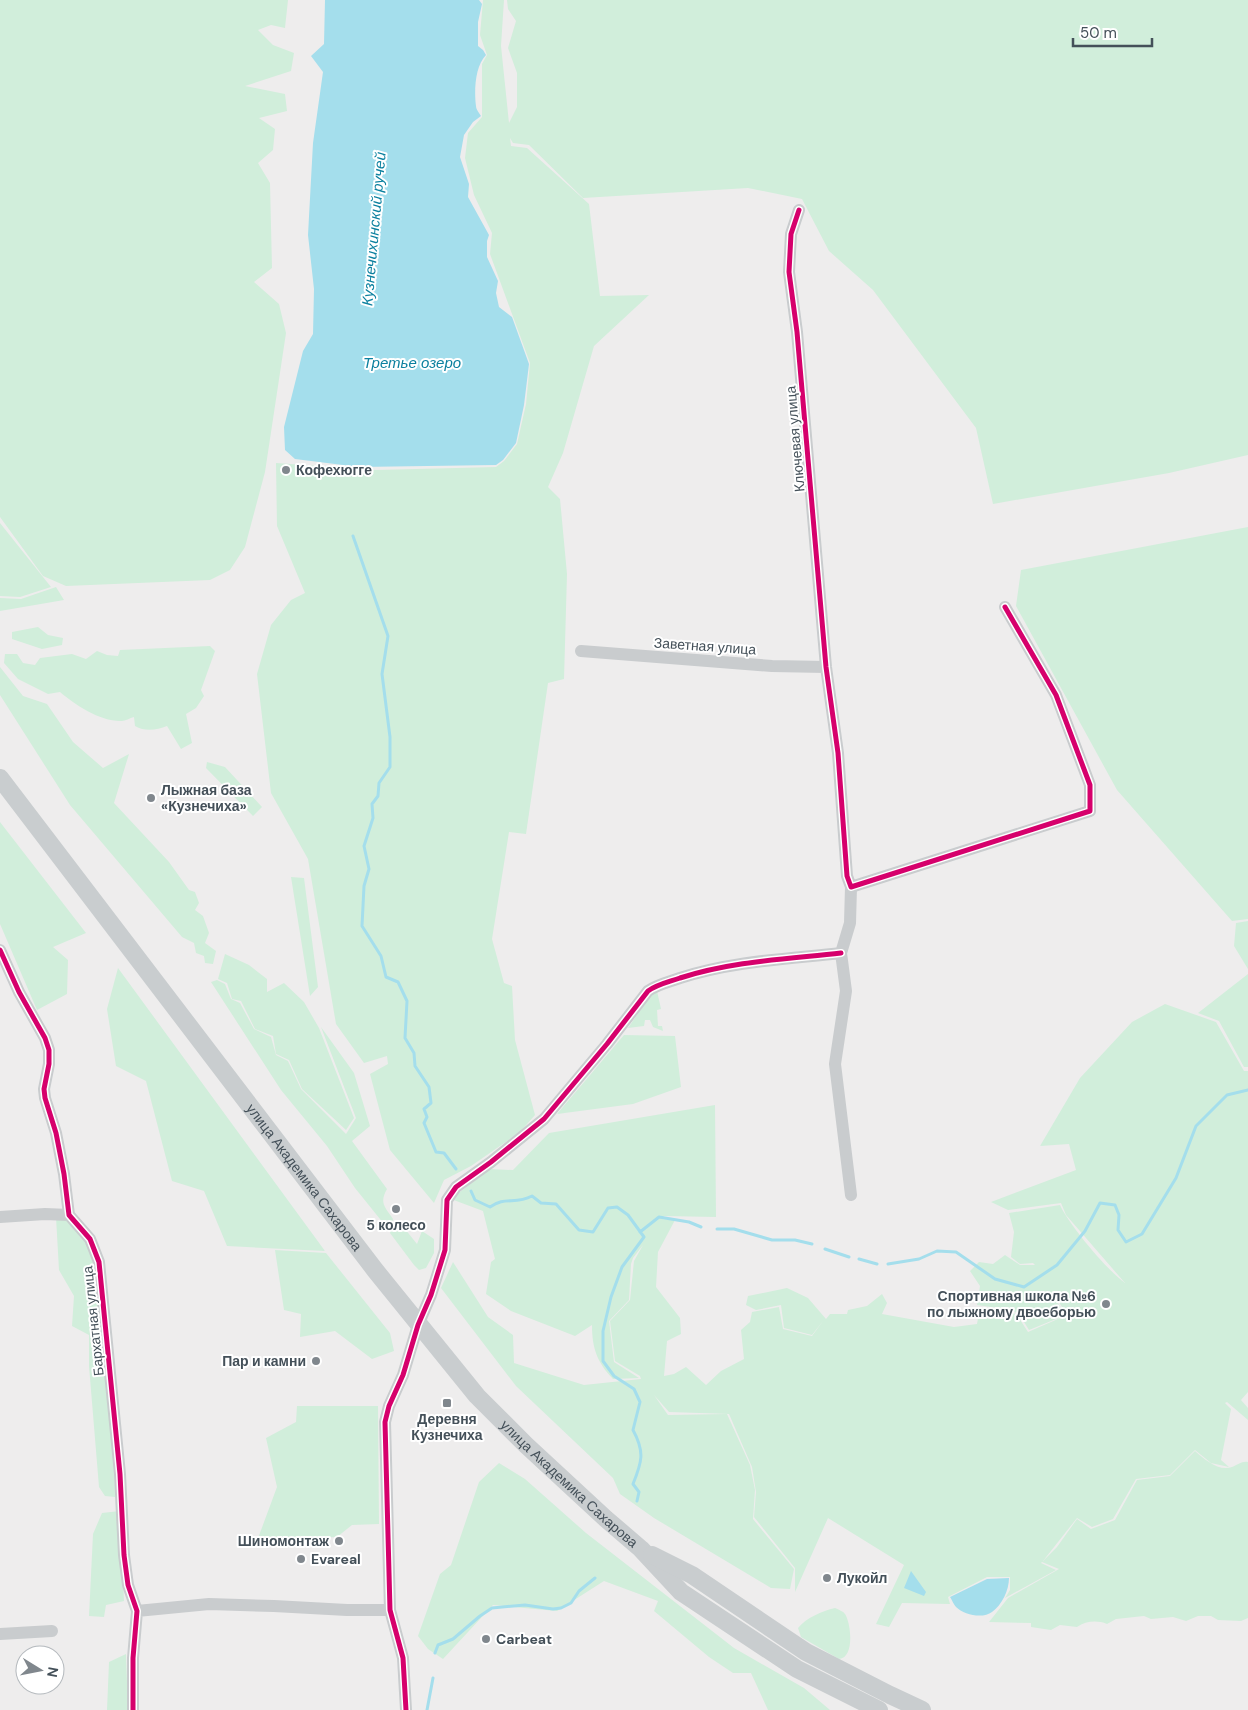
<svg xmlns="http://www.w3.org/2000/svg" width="1248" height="1710" font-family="'DM Sans',sans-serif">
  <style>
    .green { fill: #d1eedb }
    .water { fill: #a4deec }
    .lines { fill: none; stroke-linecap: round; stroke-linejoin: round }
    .stream { stroke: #a4deec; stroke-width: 3 }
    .street { stroke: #c9ccce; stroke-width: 12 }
    .secondary { stroke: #c9cdcf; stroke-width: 18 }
    .cycleway-casing { stroke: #fff; stroke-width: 8 }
    .cycleway { stroke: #d6006c; stroke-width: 5 }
    .poi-dot { fill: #80878d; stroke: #fff; stroke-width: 2 }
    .labels { text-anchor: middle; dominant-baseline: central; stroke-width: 4; stroke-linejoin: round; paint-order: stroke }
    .street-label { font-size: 14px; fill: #445059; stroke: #fff }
    .poi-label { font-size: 14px; font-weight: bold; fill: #445059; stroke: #fff; text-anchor: start }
    .water-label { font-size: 15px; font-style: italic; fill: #0b809f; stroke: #fff }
  </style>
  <rect width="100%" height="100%" fill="#eeeded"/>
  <!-- green -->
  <path class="green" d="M0,0H288L285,28L271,25L258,30L273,45L294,53L291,71L245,86L285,94L287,111L259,118L275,129L273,150L258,163L270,183L272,268L254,282L279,304L286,333L265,472L245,547L230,570L210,580L66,586L43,576L0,517Z
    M483,0H504L501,46L509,123L517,107V73L508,48L516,21L508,9L507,0H1248V455L1169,473L993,504L976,428L873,290L829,251L802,199L748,188L583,198L529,145L513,143L510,138L511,146L527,148L589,204L600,296L649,295L594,346L563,453L548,487L560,499L567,574L564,679L548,683L526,834L509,832L492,939L504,983L512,986L515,1040L535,1115L520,1132L471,1166L444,1180L434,1203L390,1150L370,1074L388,1064L387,1056L364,1063L336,1024L308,859L271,793L257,674L271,625L291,600L305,593L277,526L276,463L376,470L496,467L504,461L517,444L526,404L530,363L490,254L492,233L474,195L465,158L468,133L482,117V64L487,55L480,35Z
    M0,523L51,587L20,597L0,596Z
    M1248,527V919L1232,921L1117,790L1016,606L1021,570Z
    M56,587L64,600L0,611V598L21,599Z
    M38,627L48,635L63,638L62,645L42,649L12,639V632Z
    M210,646L215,651L201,690L204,696L196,708L186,714L192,743L181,749L167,726C157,730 145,732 135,726L134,717C130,718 125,721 122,721C101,722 75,705 60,692L48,694L18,679L4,663L5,654H17L23,663L35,665L40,658L72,654L86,659L97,651L107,655L118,656L120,650Z
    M0,667L23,696L47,704L73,742L103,768L129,754L114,803L169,862L189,890L195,892L199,903L195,910L203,916L209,933L205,943L216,951L213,964L205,963L204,956L196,953L194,943L182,937L70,805L0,695Z
    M207,762L225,767L262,807L253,816L206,768Z
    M0,822L86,933L53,947L68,960L67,994L37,1010L0,924Z
    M291,877L304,878L318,987L310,996Z
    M1248,921V969L1234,946L1236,923Z
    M225,954L249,965L267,979V992L284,983L304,1002L319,1028L354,1118L346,1130L302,1089L289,1060L276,1054L273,1036L255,1029L241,1001L232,999L227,983L218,979Z
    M118,968L325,1251L227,1246L204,1191L172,1181L146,1081L116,1066L107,1009Z
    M1248,974V1067H1244L1219,1021L1198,1013Z
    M217,980L225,984L231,999L240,1003L254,1029L271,1037L276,1055L288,1061L301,1089L346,1134L356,1118L321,1027L354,1073L370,1126L352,1141L387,1189C379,1203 385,1207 393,1219L392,1223L384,1224L355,1188L327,1146L281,1090L211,982Z
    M657,991L661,1009L657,1010L658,1026H662L663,1031L653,1027L650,1020H645L644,1026L628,1028L648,999Z
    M1165,1004L1216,1022L1244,1071H1248V1392L1241,1400L1248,1408V1420L1227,1402L1225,1403L1231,1409L1221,1460L1229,1467L1211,1463L1195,1450L1170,1475L1136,1479L1113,1519L1092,1527L1077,1518L1043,1561L1057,1547L1077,1519L1091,1529L1115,1520L1137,1480L1170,1476L1195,1451C1204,1459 1219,1472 1232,1467C1238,1465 1241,1461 1248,1462V1618L1241,1621L1218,1620L1211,1616H1198L1186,1621L1173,1617L1151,1619L1144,1616L1116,1619L1107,1624C1097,1620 1086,1621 1077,1627L1060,1625L1051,1630L1031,1627V1623L989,1622L1008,1598L1059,1569L1042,1562L1041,1563L1056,1570L1005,1598L1010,1590V1577H987L948,1597L950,1604L902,1603L889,1627L876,1624L904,1565L828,1518L795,1592V1568L754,1517L756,1492L752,1467L729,1414L669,1412L654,1395L668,1415L727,1414L750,1465L755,1490L753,1519L794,1569L790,1589L771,1588L654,1518L620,1494L613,1478L516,1386L441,1288L453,1262L488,1317L513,1335L514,1363L584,1385L641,1379L640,1376L615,1361L610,1321L630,1300L634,1261L643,1245L633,1258L631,1264L629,1300L609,1321L614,1362L639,1378L613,1379C597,1362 592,1348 592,1325L575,1336L511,1311L486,1294L491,1262L495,1259L483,1211L451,1199L489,1169L513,1170L549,1133L715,1105L716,1217L664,1216L662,1219L675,1220L658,1252L656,1287L680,1318L681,1334L667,1341L664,1376L674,1374L686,1367L706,1385L721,1371L744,1359L741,1330L750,1322L752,1312L779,1307L783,1329L812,1336L823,1321L812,1335L784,1328L781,1305L756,1310L746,1305L748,1296L787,1288L808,1298L826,1319L830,1314H847L848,1310L867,1306L882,1294L887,1303L882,1314L954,1327L977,1324L980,1307L1011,1312L1017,1315L1028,1332L1067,1315L1057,1299L1059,1294L1055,1299L1066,1315L1029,1330L1019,1314L1011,1310L977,1305L980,1286L970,1271L979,1262L993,1264L1005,1255L1020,1265H1035L1033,1263L1020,1264L1011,1257L1014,1232L1009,1213L1060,1205C1069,1225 1108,1271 1125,1283L1066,1215L1061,1203L1008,1210L991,1202L1076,1170L1069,1144L1040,1146L1080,1078L1132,1022Z
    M624,1035L675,1036L681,1087L633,1104L557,1114Z
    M56,1217L69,1220L90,1246L97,1266L113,1424L115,1497L105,1496L99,1487L89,1366V1335L72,1326L74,1296L59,1270Z
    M401,1224L417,1244L422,1231L434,1239V1253L426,1268L419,1270L414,1265L390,1233L393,1225Z
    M275,1250L326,1253L390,1333L394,1351L372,1359L335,1331L300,1337L301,1314L284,1310Z
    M297,1406H378L379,1524L352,1525L337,1537L257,1541L277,1487L266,1438L296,1422Z
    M499,1463L525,1479L586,1533L734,1648L804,1688L830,1710H768L751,1673H733L709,1657L654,1611L658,1601L604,1581L557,1611L493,1605L443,1659L428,1649L418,1636L440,1574L451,1565L479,1482Z
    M120,1511L124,1601L106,1605L104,1617L89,1616L93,1534L102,1513Z
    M835,1608C839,1610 843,1611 845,1614C851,1623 855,1658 839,1659L801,1637L798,1628C806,1618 822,1611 835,1608Z
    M126,1654L128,1710H107L109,1662Z"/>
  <!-- water -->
  <path class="water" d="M325,0H479L482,4L478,22V46L483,50L486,55C475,66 474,91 476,106C476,109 479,113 481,116L473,122L464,135L460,157L469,184L468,197L489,235L487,241V257L498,281L496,293L499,307L512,317L529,364L524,405L516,443L503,460L496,465L359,467L295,459L285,450L284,427L303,351L313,334L314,289L308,235L313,143L323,72L311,56L324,44Z
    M911,1571L926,1592L924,1596L904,1588Z
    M1009,1578C1009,1590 1002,1605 992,1612C983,1619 964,1615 956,1607C954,1605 952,1600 950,1597L987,1579Z"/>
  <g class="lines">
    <!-- stream -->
    <path class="stream" d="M353,536L388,636L382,674L390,737V767L379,783L378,796L372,804L373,818L364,846L369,869L364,886L362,926L381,956L386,977L398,982L407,1001L405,1038L414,1053L415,1066L429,1087L431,1103L424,1109L427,1117L424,1123L436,1152L444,1153L456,1169
      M471,1191L475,1200L490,1207C505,1196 515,1205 532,1196L541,1203L556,1204L579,1230L593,1232L608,1208L617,1207L628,1215L644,1237L622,1267L611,1297L603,1331V1361L614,1376L634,1389L640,1402L633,1430C645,1452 642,1462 633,1484L639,1492L637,1501
      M717,1229H734L772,1240H795L812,1244
      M640,1232L659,1217L689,1222L701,1227
      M825,1249L849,1257
      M859,1259L877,1264
      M888,1264L919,1259L937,1251L956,1252L995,1279L1024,1287L1057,1265L1085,1231L1100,1203L1115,1205L1119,1215L1118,1230L1126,1242L1142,1234L1176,1178L1196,1126L1227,1095L1248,1090
      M435,1653L438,1645L453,1639L480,1616L492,1608L525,1605L553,1609L561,1608L571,1603L579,1591L595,1578
      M427,1710L433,1678"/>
    <!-- street -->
    <path class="street" d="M799,210L791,234L789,272L797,332L826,667L838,753L847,876L851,887L1090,811V785L1056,695L1005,607
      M581,651L772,666L826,667
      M851,887L850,923L841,953L846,991L835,1064L851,1195
      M0,950L19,992L45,1038L49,1050V1064L44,1089L45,1098L56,1133L64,1174L69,1215L90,1239L99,1262L120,1474L124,1555L128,1585L137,1611L133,1658V1710
      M0,1217L45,1214L69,1215
      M137,1611L209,1604L274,1606L347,1610H390
      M0,1634L52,1631
      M406,1710L403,1658L390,1610L385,1422L389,1406L403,1375L418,1325L431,1295L445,1250L447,1200L456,1187L491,1162L544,1119L607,1044L648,991C658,984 669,982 680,978C732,961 787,959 841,953"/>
    <!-- secondary -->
    <g class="secondary">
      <path id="s1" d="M0,778L375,1270L477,1396L526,1445L606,1519L641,1549L681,1592L797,1669L879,1710"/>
      <path d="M652,1555L692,1575L806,1652L890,1695L922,1710"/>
    </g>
    <!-- cycleway casing -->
    <g class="cycleway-casing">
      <path id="cycleway" d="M799,210L791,234L789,272L797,332L826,667L838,753L847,876L851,887L1090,811V785L1056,695L1005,607
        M0,950L19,992L45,1038L49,1050V1064L44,1089L45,1098L56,1133L64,1174L69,1215L90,1239L99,1262L120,1474L124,1555L128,1585L137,1611L133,1658V1710
        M406,1710L403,1658L390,1610L385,1422L389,1406L403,1375L418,1325L431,1295L445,1250L447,1200L456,1187L491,1162L544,1119L607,1044L648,991C658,984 669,982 680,978C732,961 787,959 841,953"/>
    </g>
    <!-- cycleway -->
    <use href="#cycleway" class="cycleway"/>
  </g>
  <!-- markers -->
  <g class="poi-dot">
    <circle cx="286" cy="470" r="5"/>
    <circle cx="151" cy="798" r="5"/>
    <circle cx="396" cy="1209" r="5"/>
    <circle cx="1106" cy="1304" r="5"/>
    <circle cx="316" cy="1361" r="5"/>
    <rect x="442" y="1398" width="10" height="10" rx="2.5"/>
    <circle cx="339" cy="1541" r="5"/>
    <circle cx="301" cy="1559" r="5"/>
    <circle cx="827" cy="1578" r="5"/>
    <circle cx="486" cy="1639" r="5"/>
  </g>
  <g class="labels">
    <!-- street labels -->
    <g class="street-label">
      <text transform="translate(795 439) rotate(-95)">Ключевая улица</text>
      <text transform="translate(705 646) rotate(4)">Заветная улица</text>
      <text stroke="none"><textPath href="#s1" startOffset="502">улица Академика Сахарова</textPath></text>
      <text transform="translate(93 1321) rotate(-96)">Бархатная улица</text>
      <text stroke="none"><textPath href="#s1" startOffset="908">улица Академика Сахарова</textPath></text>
    </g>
    <!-- poi labels -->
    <g class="poi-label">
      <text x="296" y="470">Кофехюгге</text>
      <text x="161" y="790">Лыжная база<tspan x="161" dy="16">«Кузнечиха»</tspan></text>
      <text x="396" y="1225" text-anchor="middle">5 колесо</text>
      <text x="1096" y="1296" text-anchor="end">Спортивная школа №6<tspan x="1096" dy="16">по лыжному двоеборью</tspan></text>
      <text x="306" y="1361" text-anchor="end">Пар и камни</text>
      <text x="447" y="1419" text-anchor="middle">Деревня<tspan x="447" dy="16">Кузнечиха</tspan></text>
      <text x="329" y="1541" text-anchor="end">Шиномонтаж</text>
      <text x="311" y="1559">Evareal</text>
      <text x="837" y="1578">Лукойл</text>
      <text x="496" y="1639">Carbeat</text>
    </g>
    <!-- water labels -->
    <g class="water-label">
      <text transform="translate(374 229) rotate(-85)">Кузнечихинский ручей</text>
      <text x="412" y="363">Третье озеро</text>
    </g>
  </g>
  <!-- north arrow -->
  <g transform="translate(40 1670) rotate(100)"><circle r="24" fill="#ffffff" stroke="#b4b9bd"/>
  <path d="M0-4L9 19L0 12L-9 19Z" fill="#80878d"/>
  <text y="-8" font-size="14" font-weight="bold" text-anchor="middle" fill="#445059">N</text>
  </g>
  <!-- scale -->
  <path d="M1073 38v8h79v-8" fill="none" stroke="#445059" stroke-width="2.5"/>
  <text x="1080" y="38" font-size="15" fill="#445059" stroke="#ffffff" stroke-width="4" paint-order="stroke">50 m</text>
</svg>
